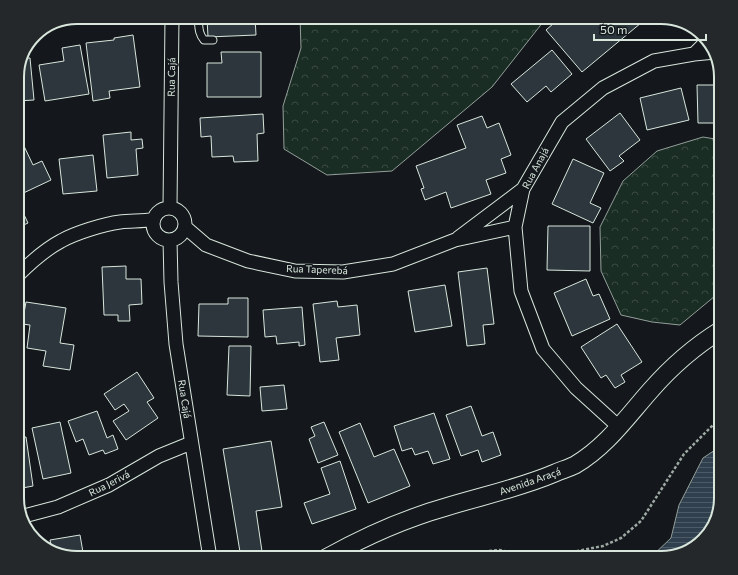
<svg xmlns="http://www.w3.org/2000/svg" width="738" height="575" font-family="Commissioner,sans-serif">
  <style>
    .forest { fill: url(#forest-crowns); stroke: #939e99 }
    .water { fill: url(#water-rules); stroke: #939e99 }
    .building { fill: #2c363c; stroke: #d8e6dc }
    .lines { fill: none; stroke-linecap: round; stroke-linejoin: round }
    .service-casing { stroke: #d8e6dc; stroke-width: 9 }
    .minor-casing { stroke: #d8e6dc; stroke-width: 15 }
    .tertiary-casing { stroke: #d8e6dc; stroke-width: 19 }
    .path { stroke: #9da8a2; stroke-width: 2.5; stroke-dasharray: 3 2; stroke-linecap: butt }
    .service { stroke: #14181c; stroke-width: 7 }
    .minor { stroke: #14181c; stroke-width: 13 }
    .tertiary { stroke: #14181c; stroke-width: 17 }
    .labels { text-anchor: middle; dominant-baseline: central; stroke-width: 3; stroke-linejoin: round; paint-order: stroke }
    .street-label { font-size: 10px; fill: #d8e6dc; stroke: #14181c }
    .rim { fill: none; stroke: #d8e6dc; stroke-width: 2 }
  </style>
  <defs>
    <pattern id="forest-crowns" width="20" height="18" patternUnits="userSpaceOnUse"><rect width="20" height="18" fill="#1a2d24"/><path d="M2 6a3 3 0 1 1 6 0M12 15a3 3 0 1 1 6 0" fill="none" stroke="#3b4b43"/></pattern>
    <pattern id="water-rules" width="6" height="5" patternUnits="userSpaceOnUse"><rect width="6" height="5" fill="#2f3f4d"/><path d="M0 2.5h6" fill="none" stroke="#4c5b66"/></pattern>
  </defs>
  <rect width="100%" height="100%" fill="#14181c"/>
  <!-- forest -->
  <path class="forest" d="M300,17H547L492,87L392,171L327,175L284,149L283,106L301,48Z
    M703,137L721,140V294L715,296L680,325L652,322L621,315L601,271L600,227L623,181L657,151Z"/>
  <!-- water -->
  <path class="water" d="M721,446V499L706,537L687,552L661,558H650L671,538L679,505L703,458Z"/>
  <!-- building -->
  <path class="building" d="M222,17H255L256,35L208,37L207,18Z
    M561,17H592L598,24L607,17L647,18L582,72L546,30Z
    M133,35L140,87L109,91L110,98L93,101L86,43L114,40V38Z
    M80,45L89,94L45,101L39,65L64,61L62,48Z
    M552,50L572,74L551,92L546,86L527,102L511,84Z
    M221,52H261V97H207V63H222Z
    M24,58H30L34,100L17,101V73Z
    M697,85H714V89H721V129H719V123H698Z
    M681,88L689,120L647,130L640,98Z
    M620,113L640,140L619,156L624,161L610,171L586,139Z
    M263,114L264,133L257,134L258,161L234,162L233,156L212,157L211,136L201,137L200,118Z
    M482,116L487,128L499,123L511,155L501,159L506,173L486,180L491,194L451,208L446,192L425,200L421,189L424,188L416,166L466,148L457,125Z
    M131,132V140L142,139L143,148L136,149L138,175L107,178L103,135Z
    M23,144L33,165L42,161L51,180L17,196V147Z
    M93,155L97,191L63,194L59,159Z
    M573,159L604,173L590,203L601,208L593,223L552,204Z
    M17,200L28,223L17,228Z
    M548,226H590V271L547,270Z
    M126,266V279H141L142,304L129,305L130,321H118V315H104L102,267Z
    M487,268L494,324L483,325L485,344L467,346L458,272Z
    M586,279L593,296L599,294L610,319L572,336L554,293Z
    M445,285L452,326L415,332L408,291Z
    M228,298H248V337L198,336L199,304H228Z
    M337,301L338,307L357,305L360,335L336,338L339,360L320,362L313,304Z
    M26,302L66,308L60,343L74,345L70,370L43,366L46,351L27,348L30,325L22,324Z
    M302,307L305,345L299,346V342L277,344L276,336L265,337L263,310Z
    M617,324L642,362L621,375L625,382L615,388L606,375L601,378L581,347Z
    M229,346H251L250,396L227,395Z
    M17,358L22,384L17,385Z
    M137,372L154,398L147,402L158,418L126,440L113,421L129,411L124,404L115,410L104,394Z
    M284,385L287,409L262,411L260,387Z
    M471,406L482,436L493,432L501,455L482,462L478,450L461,456L446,415Z
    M97,411L107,438L113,435L118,449L105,454L103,450L89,455L83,439L76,442L68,421Z
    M434,413L450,459L433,464L428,451L415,455L412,448L402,451L394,426Z
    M60,422L71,473L43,479L32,428Z
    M324,422L338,455L318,463L309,439L315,436L311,427Z
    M360,423L374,457L394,449L410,486L368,503L339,432Z
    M26,437L33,486L17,489V438Z
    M271,441L282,507L256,511L263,558H241L223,449Z
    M340,461L356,509L312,524L304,503L330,494L321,468Z
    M80,535L84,558H76L52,549L50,540Z"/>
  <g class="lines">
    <!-- service casing -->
    <g class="service-casing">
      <path id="service" d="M198,17C199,26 198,33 204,40H213"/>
    </g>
    <!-- minor casing -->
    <g class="minor-casing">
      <path id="minor" d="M694,54L707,41
        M170,208L172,17
        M153 224a16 16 0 1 1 32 0a16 16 0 1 1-32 0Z
        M185,227L206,245L248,261L295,271L343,272L393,264L455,240L515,227
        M458,238L523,189
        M170,240L171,282L176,344L210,558
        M17,276C30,263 44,250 61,241C75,233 104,224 120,222C131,220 142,222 154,219
        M619,427L576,388L543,349L521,291L515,227L523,189L562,122L603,88L654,61L694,54L715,52
        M24,516L58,507L109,485L159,456L191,443"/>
    </g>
    <!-- tertiary casing -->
    <g class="tertiary-casing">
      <path id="tertiary" d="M326,558C362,538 407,518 446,507C482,496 520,488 555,473C562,470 569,468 575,465C606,447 627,417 650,391C670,368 695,346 721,330"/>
    </g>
    <!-- path -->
    <path class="path" d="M455,558L469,553L499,550L542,558
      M542,558L603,546L621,538L641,521L684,454L721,417"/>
    <!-- service -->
    <use href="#service" class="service"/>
    <!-- minor -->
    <use href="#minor" class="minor"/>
    <!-- tertiary -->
    <use href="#tertiary" class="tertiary"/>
  </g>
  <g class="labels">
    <!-- street labels -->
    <g class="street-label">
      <text transform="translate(171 77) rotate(-89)">Rua Cajá</text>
      <text transform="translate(535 168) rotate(-62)">Rua Anajá</text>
      <text transform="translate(317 269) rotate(2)">Rua Taperebá</text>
      <text transform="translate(185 399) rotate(81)">Rua Cajá</text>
      <text transform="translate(530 481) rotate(-19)">Avenida Araçá</text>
      <text transform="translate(109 483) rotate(-27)">Rua Jerivá</text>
    </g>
  </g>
  <!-- crop -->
  <path d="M0 0H738V575H0ZM77 24H661A53 53 0 0 1 714 77V498A53 53 0 0 1 661 551H77A53 53 0 0 1 24 498V77A53 53 0 0 1 77 24Z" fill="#24282b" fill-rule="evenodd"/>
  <path class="rim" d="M77 24H661A53 53 0 0 1 714 77V498A53 53 0 0 1 661 551H77A53 53 0 0 1 24 498V77A53 53 0 0 1 77 24Z"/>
  <!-- scale -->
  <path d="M594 34v6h112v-6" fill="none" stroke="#d8e6dc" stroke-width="2"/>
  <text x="600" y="34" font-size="12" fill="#d8e6dc" stroke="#14181c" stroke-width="3" paint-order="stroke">50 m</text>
</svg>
